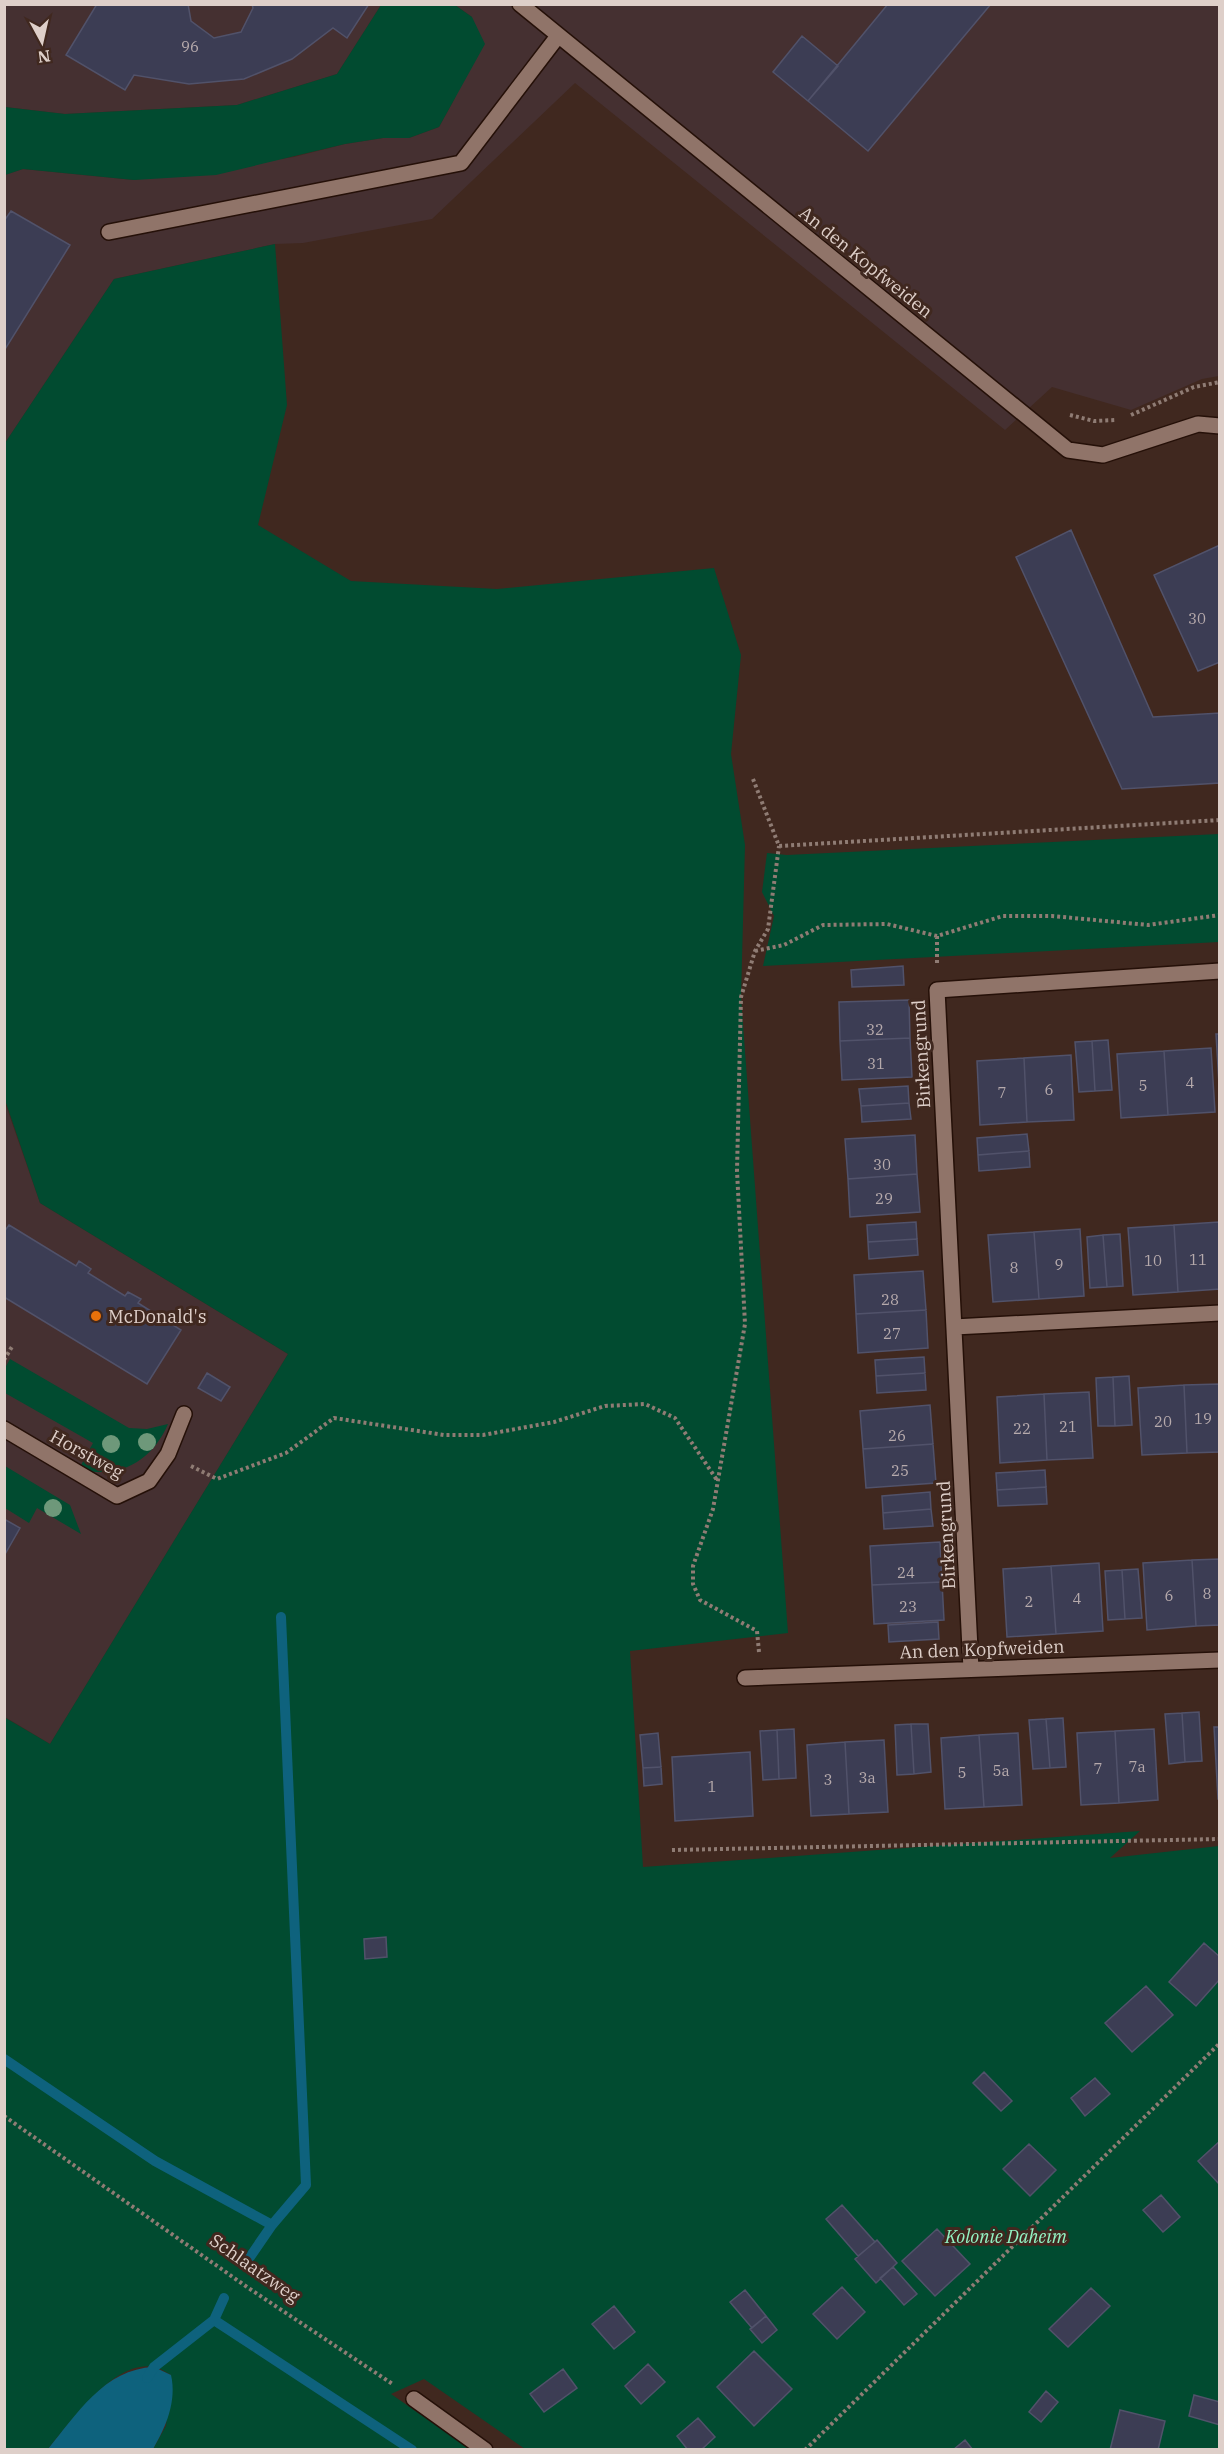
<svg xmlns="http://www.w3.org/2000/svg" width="1224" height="2454" font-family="'IBM Plex Serif',serif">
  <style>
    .commercial { fill: #453031 }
    .green { fill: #014b30 }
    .water { fill: #0e627d }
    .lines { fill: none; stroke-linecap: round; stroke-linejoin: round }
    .stream { stroke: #0e627d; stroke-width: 10 }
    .building { fill: #3c3d54; stroke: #51526a; stroke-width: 1.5 }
    .minor-casing { stroke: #251008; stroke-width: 18 }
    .path { stroke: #8f7c74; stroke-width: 4; stroke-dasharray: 3 3; stroke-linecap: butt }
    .minor { stroke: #907469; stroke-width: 15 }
    .tree { fill: #6e987a }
    .food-dot { fill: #e8710a; stroke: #40281f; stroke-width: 2 }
    .labels { text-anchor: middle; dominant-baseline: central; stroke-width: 6; stroke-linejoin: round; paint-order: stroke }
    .number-label { font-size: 15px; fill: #b6aaac }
    .street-label { font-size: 18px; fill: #decfc9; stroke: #40281f }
    .poi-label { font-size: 18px; fill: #decfc9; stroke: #40281f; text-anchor: start }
    .park-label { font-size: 18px; font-style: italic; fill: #93f4c4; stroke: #40281f }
  </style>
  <rect width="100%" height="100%" fill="#40281f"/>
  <!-- commercial -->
  <path class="commercial" d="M5,5H381L337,74L237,105L65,114L5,107Z
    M455,5H1219V376L1202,379L1131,410L1052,387L1005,430L575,83L432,219L303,243L275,244L114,279L5,443V175L23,169L134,180L294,157L345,144L383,138H409L439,127L455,98L472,17Z
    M4,1100L40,1203L288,1354L50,1744L5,1717Z"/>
  <!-- green -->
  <path class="green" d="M381,5H455L472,17L485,44L439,127L409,138H383L345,144L216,175L134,180L23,169L5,175V107L65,114L237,105L337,74Z
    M275,244L287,405L258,525L351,581L497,589L714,568L741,655L731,754L745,845L741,997L788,1633L630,1651L643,1867L1140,1831L1110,1858L1219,1846V2449H525L424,2379L391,2394L470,2449H153L166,2426L171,2375C166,2372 160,2368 154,2367C114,2359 70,2423 48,2449H5L4,1717L50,1744L288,1354L40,1203L5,1100V443L114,279Z
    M1219,834V942L763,966L774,916L762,892L767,853L787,855Z
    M10,1359L129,1428L147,1429L168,1424C152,1461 119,1480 79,1469L93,1443L5,1393V1368Z
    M5,1466L70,1505L81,1534L37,1508L29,1523L5,1508Z"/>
  <!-- water -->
  <path class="water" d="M154,2367L171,2375C177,2401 166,2427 153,2449H48C77,2414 104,2369 154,2367Z"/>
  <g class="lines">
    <!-- stream -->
    <path class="stream" d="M4,2059L155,2161L272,2225
      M250,2257L272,2225L306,2185L281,1617
      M214,2320L412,2450
      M147,2378L154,2367L214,2320L224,2298"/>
  </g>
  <!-- building -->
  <path class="building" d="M97,4H188L191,21L214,38L241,32L253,8L252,4H369L347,38L333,28L292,59L244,79L189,84L134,75L125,90L66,55Z
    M888,4H991L868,151L808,101Z
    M802,36L838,66L808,101L773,72Z
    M11,211L70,245L4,351V221Z
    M1071,530L1153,717L1220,713V783L1122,789L1016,557Z
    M1220,545V662L1198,671L1154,575Z
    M903,966L904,985L852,987L851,970Z
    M909,1000L910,1038L840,1041L839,1002Z
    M1216,1034H1220V1084H1219Z
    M910,1038L912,1077L842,1080L840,1041Z
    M1108,1040L1112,1090L1095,1091L1092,1041Z
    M1092,1041L1095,1091L1079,1092L1075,1042Z
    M1211,1048L1215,1112L1168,1115L1164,1051Z
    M1164,1051L1168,1115L1121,1118L1117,1054Z
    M1071,1055L1074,1120L1027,1122L1024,1058Z
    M1024,1058L1027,1122L980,1125L977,1061Z
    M908,1086L909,1103L861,1106L859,1089Z
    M909,1103L911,1119L862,1122L861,1106Z
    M1027,1134L1029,1151L978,1155L977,1138Z
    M915,1135L917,1174L848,1179L845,1139Z
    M1029,1151L1030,1167L979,1171L978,1155Z
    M917,1174L920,1212L850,1217L848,1179Z
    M916,1222L917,1239L868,1242L867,1225Z
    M1219,1222L1220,1289L1178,1292L1174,1225Z
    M9,1225L76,1266L79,1261L91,1269L88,1273L125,1296L128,1292L141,1299L138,1303L181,1330L147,1384L4,1297V1232Z
    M1174,1225L1178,1292L1133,1295L1128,1228Z
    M1080,1229L1084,1296L1039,1299L1034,1232Z
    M1034,1232L1039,1299L993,1302L988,1235Z
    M1120,1234L1123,1286L1107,1287L1103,1235Z
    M1103,1235L1107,1287L1090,1288L1087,1237Z
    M917,1239L918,1255L869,1259L868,1242Z
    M923,1271L926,1310L856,1314L854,1275Z
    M926,1310L928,1348L858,1353L856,1314Z
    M924,1357L925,1373L876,1376L875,1360Z
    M207,1373L230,1387L221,1401L198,1388Z
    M925,1373L926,1390L877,1393L876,1376Z
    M1129,1376L1132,1425L1115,1426L1113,1377Z
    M1113,1377L1115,1426H1098L1096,1378Z
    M1220,1384V1452L1187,1453L1184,1385Z
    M1184,1385L1187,1453L1142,1455L1138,1388Z
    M1089,1392L1093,1458L1047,1460L1044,1394Z
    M1044,1394L1047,1460L1000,1463L997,1397Z
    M930,1405L933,1444L863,1449L860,1411Z
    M933,1444L936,1483L866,1488L863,1449Z
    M1045,1470L1046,1487L997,1490L996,1473Z
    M1046,1487L1047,1504L998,1506L997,1490Z
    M930,1492L931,1509L883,1513L882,1496Z
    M931,1509L933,1526L884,1529L883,1513Z
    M4,1519L20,1528L4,1556Z
    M940,1542L942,1582L872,1585L870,1546Z
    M1220,1559V1625L1196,1626L1192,1560Z
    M1192,1560L1196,1626L1147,1630L1143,1563Z
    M1099,1563L1103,1631L1056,1634L1051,1566Z
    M1051,1566L1056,1634L1007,1637L1003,1569Z
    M1138,1569L1142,1618L1125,1619L1122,1570Z
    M1122,1570L1125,1619L1108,1620L1105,1571Z
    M942,1582L944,1620L874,1624L872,1585Z
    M938,1622L939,1639L889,1642L888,1625Z
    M1199,1712L1202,1761L1185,1762L1182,1713Z
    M1182,1713L1185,1762L1169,1764L1165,1714Z
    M1063,1718L1066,1767L1050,1768L1046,1719Z
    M1046,1719L1050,1768L1033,1769L1029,1720Z
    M911,1724H928L931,1772L914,1774Z
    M911,1724L914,1774L897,1775L895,1725Z
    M1214,1727H1220V1799H1218Z
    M794,1729L796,1778L779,1779L777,1730Z
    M1154,1729L1158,1800L1119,1803L1115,1731Z
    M777,1730L779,1779L763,1780L760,1731Z
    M1115,1731L1119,1803L1081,1805L1077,1733Z
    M658,1733L661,1767L643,1768L640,1735Z
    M1018,1733L1022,1805L984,1807L979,1735Z
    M979,1735L984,1807L945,1809L941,1738Z
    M884,1740L888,1812L849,1814L845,1742Z
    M845,1742L849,1814L811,1816L807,1745Z
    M750,1752L753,1816L675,1821L672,1757Z
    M661,1767L662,1784L644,1786L643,1768Z
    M386,1937L387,1957L365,1959L364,1939Z
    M1204,1943L1220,1957V1979L1196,2006L1169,1982Z
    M1146,1986L1173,2015L1132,2052L1105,2023Z
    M984,2072L1012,2101L1001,2111L973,2083Z
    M1095,2078L1110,2094L1085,2116L1071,2098Z
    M1220,2141V2185L1198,2161Z
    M1029,2144L1056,2170L1030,2196L1003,2169Z
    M1161,2195L1180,2217L1163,2232L1143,2210Z
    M842,2205L875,2242L858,2256L826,2219Z
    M937,2229L970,2264L935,2296L902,2261Z
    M877,2240L897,2263L876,2283L855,2259Z
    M893,2267L917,2294L904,2305L880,2278Z
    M842,2287L865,2312L837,2339L813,2314Z
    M1091,2288L1110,2306L1068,2347L1049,2329Z
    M745,2290L766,2316L752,2328L730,2302Z
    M614,2306L635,2332L614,2349L592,2324Z
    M766,2316L777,2330L762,2343L750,2329Z
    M754,2351L792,2389L754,2426L717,2387Z
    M648,2364L665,2382L641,2404L625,2386Z
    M563,2369L577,2388L544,2412L530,2394Z
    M1046,2391L1058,2402L1041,2422L1029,2412Z
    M1194,2395L1220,2402V2425L1189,2416Z
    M1120,2410L1165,2421L1158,2450H1110Z
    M698,2418L715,2437L701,2450H688L677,2436Z
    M965,2440L973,2450H953Z"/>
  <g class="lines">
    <!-- minor casing -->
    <g class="minor-casing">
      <path id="minor" d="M520,4L1068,450L1103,455L1198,424L1220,426
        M109,232L461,163L558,36
        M954,1327L1220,1313
        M4,1429L117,1496L149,1481L168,1454L184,1414
        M971,1669L937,990L1220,971
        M745,1678L1220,1660
        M414,2399L485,2450"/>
    </g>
    <!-- path -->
    <path class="path" d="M1070,415L1094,421L1116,420
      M1131,415L1194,387L1220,382
      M753,779L779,846L1220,820
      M755,951L784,945L823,925L887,924L937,936L1003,916H1052L1148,925L1220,915
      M937,963V936
      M4,1360L13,1345
      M191,1466L217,1479L286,1453L334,1418L444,1435H483L554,1422L605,1406L645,1404L675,1418L717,1480
      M759,1652L757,1631L700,1600L693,1584V1566L713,1509L745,1324L737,1171L741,997L755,951L768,929L779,846
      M672,1850L1220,1839
      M4,2116L247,2287L394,2385
      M805,2450L1220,2043"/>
    <!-- minor -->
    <use href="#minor" class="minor"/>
  </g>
  <!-- trees -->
  <g class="tree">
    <circle cx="147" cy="1442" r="9"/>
    <circle cx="111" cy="1444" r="9"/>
    <circle cx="53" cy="1508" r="9"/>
  </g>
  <!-- markers -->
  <circle class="food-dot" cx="96" cy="1316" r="6"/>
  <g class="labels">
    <!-- number labels -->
    <g class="number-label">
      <text x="190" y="46">96</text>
      <text x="1197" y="618">30</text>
      <text x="875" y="1029">32</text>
      <text x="876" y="1063">31</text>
      <text x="1190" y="1082">4</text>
      <text x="1143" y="1085">5</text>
      <text x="1049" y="1089">6</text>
      <text x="1002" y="1092">7</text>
      <text x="882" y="1164">30</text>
      <text x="884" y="1198">29</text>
      <text x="1198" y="1259">11</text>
      <text x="1153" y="1260">10</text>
      <text x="1059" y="1264">9</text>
      <text x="1014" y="1267">8</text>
      <text x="890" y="1299">28</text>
      <text x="892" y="1333">27</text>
      <text x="1203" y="1418">19</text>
      <text x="1163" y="1421">20</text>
      <text x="1068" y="1426">21</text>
      <text x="1022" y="1428">22</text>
      <text x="897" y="1435">26</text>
      <text x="900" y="1470">25</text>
      <text x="906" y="1572">24</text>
      <text x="1207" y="1593">8</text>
      <text x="1169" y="1595">6</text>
      <text x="1077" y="1598">4</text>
      <text x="1029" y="1601">2</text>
      <text x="908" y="1606">23</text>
      <text x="1137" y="1766">7a</text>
      <text x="1098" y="1768">7</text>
      <text x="1001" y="1770">5a</text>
      <text x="962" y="1772">5</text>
      <text x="867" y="1777">3a</text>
      <text x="828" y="1779">3</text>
      <text x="712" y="1786">1</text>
    </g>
    <!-- street labels -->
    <g class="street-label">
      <text transform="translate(866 262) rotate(39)">An den Kopfweiden</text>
      <text transform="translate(921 1054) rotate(-93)">Birkengrund</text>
      <text transform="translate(87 1454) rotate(29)">Horstweg</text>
      <text transform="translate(946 1535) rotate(-93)">Birkengrund</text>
      <text transform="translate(982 1649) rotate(-2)">An den Kopfweiden</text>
      <text transform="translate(255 2268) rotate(35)">Schlaatzweg</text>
    </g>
    <!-- poi labels -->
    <g class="poi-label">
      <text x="108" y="1316">McDonald's</text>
    </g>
    <!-- park labels -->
    <g class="park-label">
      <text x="1006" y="2236">Kolonie Daheim</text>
    </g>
  </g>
  <!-- border -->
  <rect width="1224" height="2454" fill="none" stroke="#decfc9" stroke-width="12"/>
  <!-- north arrow -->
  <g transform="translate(42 42) rotate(172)" stroke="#40281f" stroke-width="4.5" paint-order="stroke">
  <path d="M0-4.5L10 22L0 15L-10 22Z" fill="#decfc9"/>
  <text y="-9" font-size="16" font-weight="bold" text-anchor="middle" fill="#decfc9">N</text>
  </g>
</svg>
